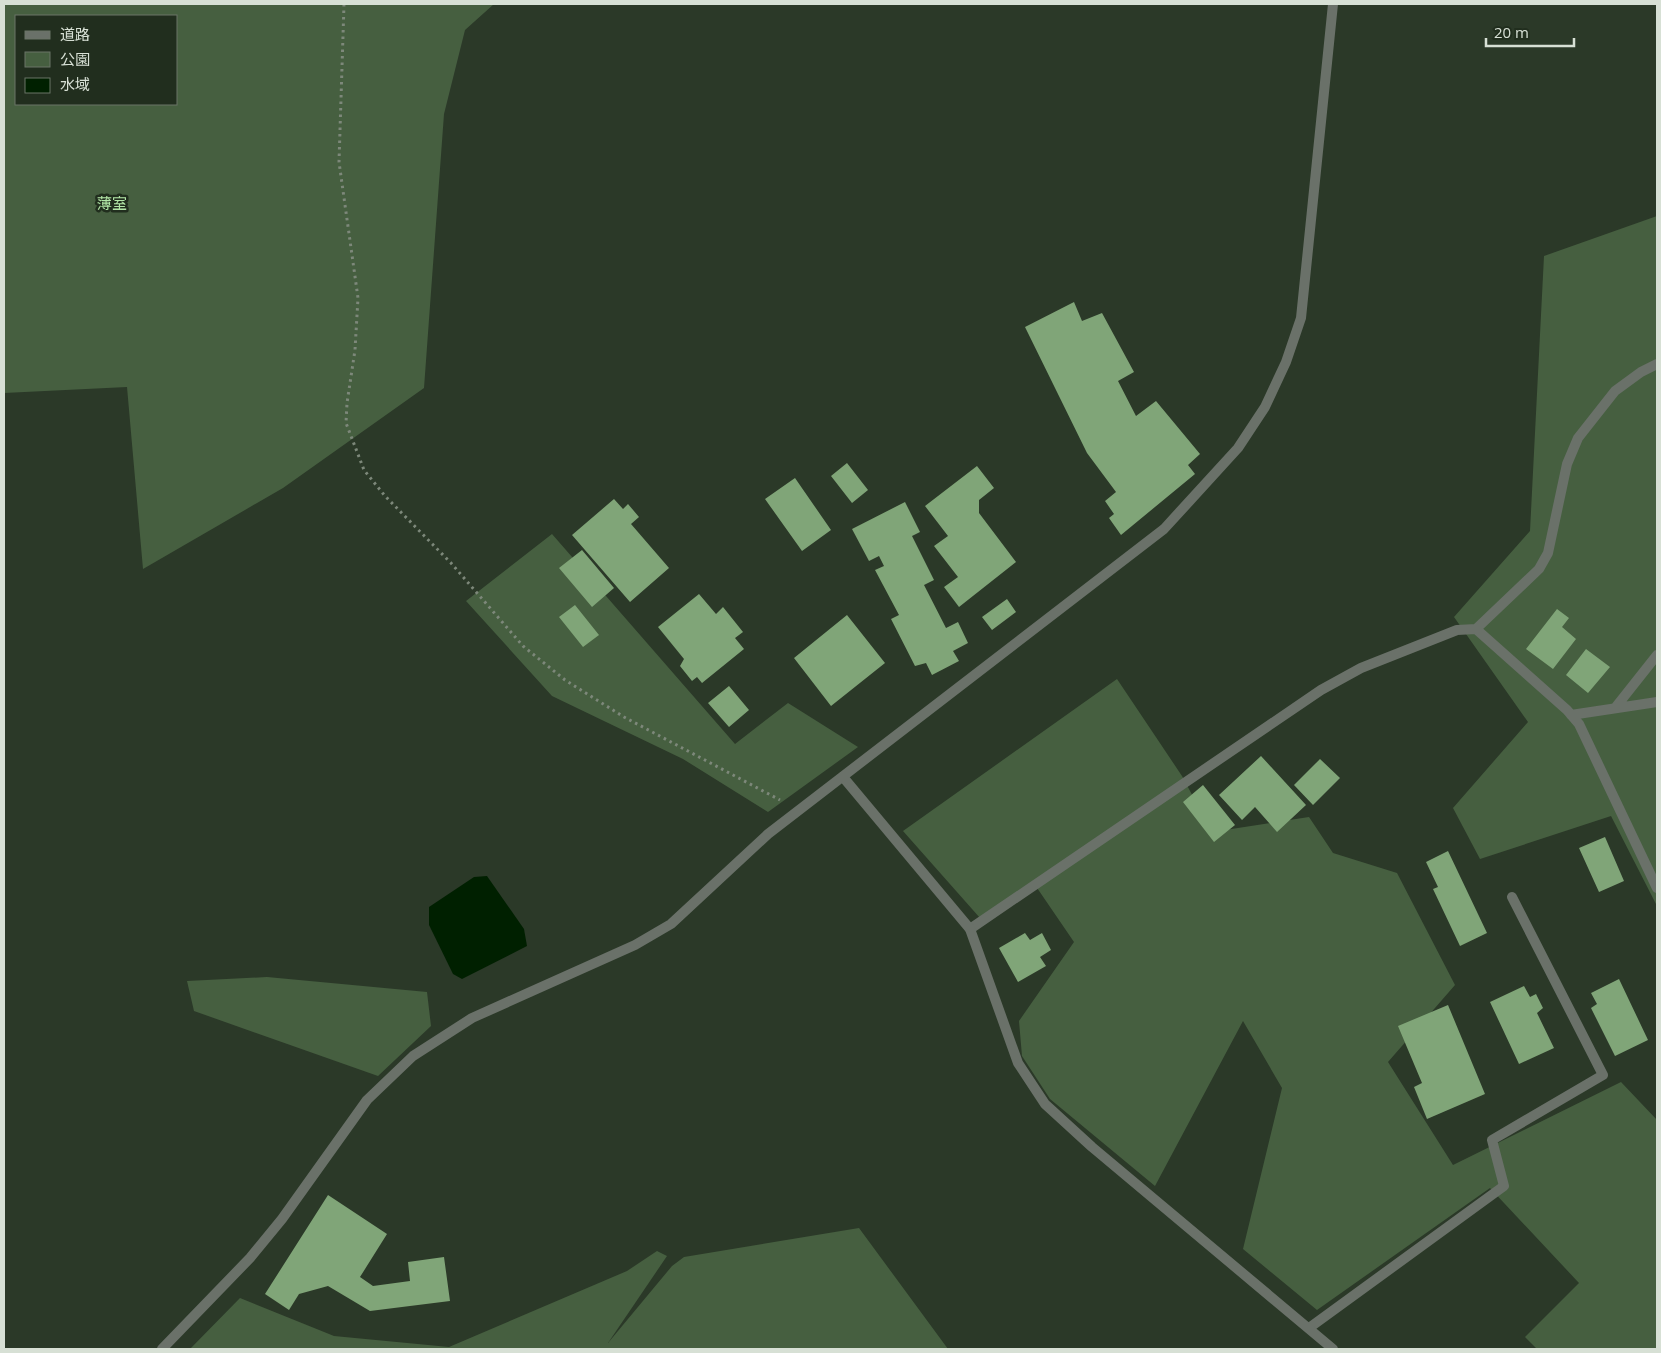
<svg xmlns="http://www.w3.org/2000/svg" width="1661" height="1353" font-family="'Open Sans','Noto Sans JP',sans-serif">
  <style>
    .green { fill: #465f40; fill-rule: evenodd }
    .water { fill: #002000 }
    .building { fill: #80a578 }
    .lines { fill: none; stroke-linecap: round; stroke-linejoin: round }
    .path { stroke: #7d887a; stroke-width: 3; stroke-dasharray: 2.5 4; stroke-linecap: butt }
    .service { stroke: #6a7169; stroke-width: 10 }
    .minor { stroke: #6a7169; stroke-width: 10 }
    .labels { text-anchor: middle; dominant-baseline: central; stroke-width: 5; stroke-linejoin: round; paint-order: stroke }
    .neighbourhood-label { font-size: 15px; fill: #b2e6a7; stroke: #212e1e }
  </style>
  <rect width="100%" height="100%" fill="#2b3928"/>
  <!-- green -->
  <path class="green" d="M4,4H494L465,30L444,114L424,388L283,488L143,569L127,387L4,393ZM176,16V104H16V16Z
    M1657,216V906L1611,816L1480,859L1453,808L1528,722L1454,617L1530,531L1544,256Z
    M552,534L735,744L788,703L858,747L768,812L683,759L552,696L466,601Z
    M1117,679L1182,776L1212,832L1309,817L1333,853L1397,873L1455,985L1388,1062L1453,1165L1621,1082L1657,1120V1349H1537L1525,1337L1579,1283L1490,1188L1317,1310L1243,1249L1282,1088L1243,1021L1155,1186L1050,1099L1022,1056L1019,1021L1074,942L1033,882L980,918L903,831Z
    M267,977L427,992L431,1026L378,1076L194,1011L187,981Z
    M859,1228L948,1349H190L240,1298L334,1336L449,1347L627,1271L657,1251L667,1256L608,1343L672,1266L684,1257Z"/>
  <!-- water -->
  <path class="water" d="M487,876L524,929L527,946L462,979L453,974L429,925V907L474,877Z"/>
  <!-- building -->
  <path class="building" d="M1074,302L1082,321L1102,313L1134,372L1118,381L1136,416L1156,401L1200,454L1188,465L1195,474L1121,535L1109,518L1114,514L1105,501L1116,492L1087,453L1025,327Z
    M847,463L868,490L852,503L831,476Z
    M977,466L994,488L979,500V513L1016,562L959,607L944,587L958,577L934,546L948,536L925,506Z
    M795,478L831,530L802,551L765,499Z
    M614,499L623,509L628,504L639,517L631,524L669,568L630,602L572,535Z
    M905,502L920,532L912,536L934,580L924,585L946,628L958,622L968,643L953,651L959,661L932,675L926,663L915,666L891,619L899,615L875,570L884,566L879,556L869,561L852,529Z
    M582,550L614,588L592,607L559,568Z
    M699,594L716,614L723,607L743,632L735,638L744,649L702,683L697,677L692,681L680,666L684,659L658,627Z
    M1007,599L1016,612L992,630L982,617Z
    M575,605L599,635L583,647L559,617Z
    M1557,609L1569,618L1562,627L1576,639L1553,669L1526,649Z
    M847,615L885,663L831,706L794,658Z
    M1586,649L1610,667L1588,693L1566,675Z
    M729,686L749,710L729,727L708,703Z
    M1261,756L1306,805L1277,832L1255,807L1242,820L1219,795Z
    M1320,759L1340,778L1313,805L1294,785Z
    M1203,785L1235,825L1214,842L1183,802Z
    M1605,837L1624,881L1599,892L1579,848Z
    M1448,851L1487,933L1460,946L1433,889L1438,887L1426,862Z
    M1025,933L1030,940L1042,933L1051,950L1040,957L1046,966L1018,982L999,948Z
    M1619,979L1648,1040L1615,1056L1591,1008L1597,1004L1591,993Z
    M1524,986L1530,997L1536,994L1543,1008L1537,1013L1554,1048L1519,1064L1490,1002Z
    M1448,1005L1485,1094L1427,1119L1414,1087L1422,1083L1398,1026Z
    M328,1195L387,1234L360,1277L373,1286L410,1281L408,1262L444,1257L450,1301L370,1311L328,1286L299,1294L289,1310L265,1294Z"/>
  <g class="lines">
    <!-- path -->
    <path class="path" d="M344,4L339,162L358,298L355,350L347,403L346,423L364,470L385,496L451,563L523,646L565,680L624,717L780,800"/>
    <!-- service -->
    <path class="service" d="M1476,629L1567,710L1579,724L1657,888
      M1615,708L1657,655
      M1571,715L1657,702
      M970,929L1321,690L1361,668L1457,630L1476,629L1539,569L1548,553L1567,464L1578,438L1615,391L1641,372L1657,364
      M1309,1328L1504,1186L1492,1140L1603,1075L1512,897"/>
    <!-- minor -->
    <path class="minor" d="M843,777L970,929L1018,1063L1045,1104L1092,1147L1333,1349
      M162,1349L250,1258L282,1219L367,1100L413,1056L472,1018L635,945L671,924L768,834L1164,529L1238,448L1265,407L1286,362L1301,318L1333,4"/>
  </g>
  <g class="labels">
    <!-- neighbourhood labels -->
    <g class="neighbourhood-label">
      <text x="112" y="203">薄室</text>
    </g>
  </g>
  <!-- border -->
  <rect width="1661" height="1353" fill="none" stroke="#d7e0d5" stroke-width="10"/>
  <!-- legend -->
  <rect x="15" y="15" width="162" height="90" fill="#212e1e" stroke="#6a7567"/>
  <rect x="25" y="31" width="25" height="8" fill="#6a7169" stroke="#6a7567"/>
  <text x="60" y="40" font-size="15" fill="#d7e0d5">道路</text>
  <rect x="25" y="52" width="25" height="15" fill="#465f40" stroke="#6a7567"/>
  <text x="60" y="65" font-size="15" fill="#d7e0d5">公園</text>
  <rect x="25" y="78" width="25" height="15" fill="#002000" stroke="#6a7567"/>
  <text x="60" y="90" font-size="15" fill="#d7e0d5">水域</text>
  <!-- scale -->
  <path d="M1486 38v8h88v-8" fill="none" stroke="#d7e0d5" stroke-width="2.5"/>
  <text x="1494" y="38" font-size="15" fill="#d7e0d5" stroke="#212e1e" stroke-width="4" paint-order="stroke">20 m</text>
</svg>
